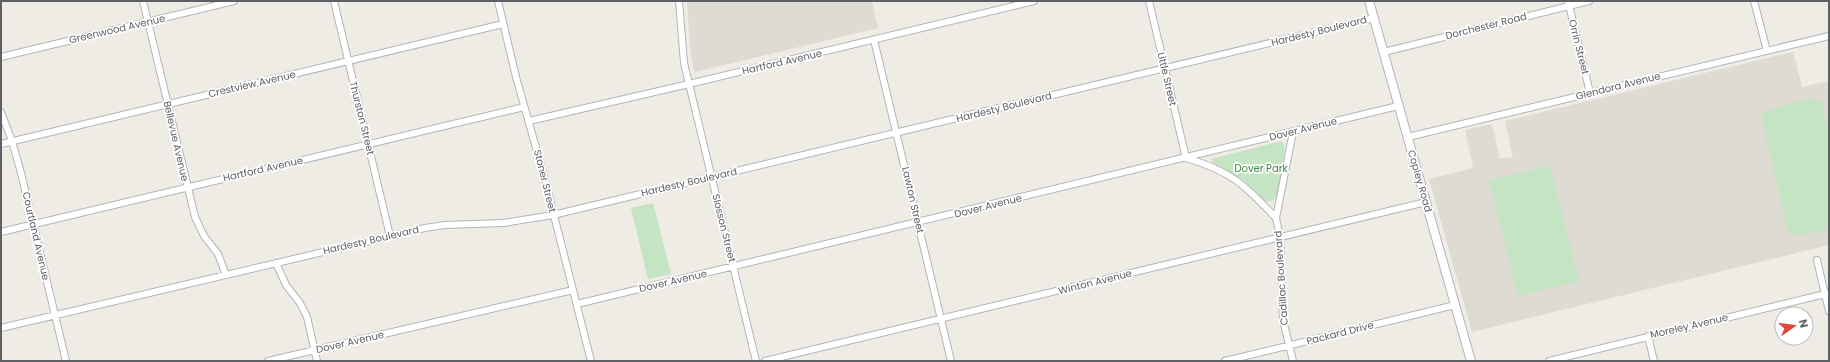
<svg xmlns="http://www.w3.org/2000/svg" width="1830" height="362" font-family="Poppins,sans-serif">
  <style>
    .education { fill: #dedbd3 }
    .green { fill: #c4e4c3 }
    .lines { fill: none; stroke-linecap: round; stroke-linejoin: round }
    .minor-casing { stroke: #b2b5b9; stroke-width: 8 }
    .secondary-casing { stroke: #b1b4b9; stroke-width: 10 }
    .minor { stroke: #fff; stroke-width: 6 }
    .secondary { stroke: #fff; stroke-width: 8 }
    .labels { text-anchor: middle; dominant-baseline: central; stroke-width: 3.5; stroke-linejoin: round; paint-order: stroke }
    .street-label { font-size: 10px; fill: #5d6064; stroke: #fff }
    .park-label { font-size: 10px; fill: #3c843f; stroke: #fff }
  </style>
  <rect width="100%" height="100%" fill="#eeece5"/>
  <!-- education -->
  <path class="education" d="M687,1H872L878,28L695,72L694,71L690,47Z
    M1793,52L1802,87L1829,81V245L1472,332L1429,179L1473,168L1465,130L1492,124L1500,159L1513,157L1505,121Z"/>
  <!-- green -->
  <path class="green" d="M1808,99L1821,100L1829,135V229L1802,235L1788,233L1761,115L1771,109Z
    M1282,141L1285,148L1278,194C1276,200 1271,202 1265,201L1242,179L1212,162L1211,159Z
    M1550,166L1579,281L1518,296L1489,180Z
    M653,203L671,274L648,279L631,208Z"/>
  <g class="lines">
    <!-- minor casing -->
    <g class="minor-casing">
      <path id="minor" d="M143,1L195,217L204,236L218,254L226,275
        M334,1L390,236
        M498,1L516,77L544,176L591,361
        M679,1L684,63L756,361
        M1149,1L1186,158C1231,171 1245,185 1276,218
        M1568,1L1590,93
        M1754,1L1767,51
        M874,40L951,361
        M1384,52L1589,1
        M1,57L234,1
        M1,112L12,141L21,173L66,361
        M529,121L689,84L1034,1
        M1408,137L1829,36
        M1,144L503,24
        M1,232L524,107
        M1817,260L1829,311
        M276,263L286,285L300,303L307,317L317,361
        M577,304L1398,106
        M1,328L425,228L445,225L503,223L553,215L1374,18
        M1648,336L1654,361
        M268,361L573,290
        M765,361L1426,202
        M1225,361L1455,305
        M1293,361L1283,320L1280,237L1276,218L1293,132
        M1549,361L1829,293"/>
    </g>
    <!-- secondary casing -->
    <g class="secondary-casing">
      <path id="secondary" d="M1369,1L1471,361"/>
    </g>
    <!-- minor -->
    <use href="#minor" class="minor"/>
    <!-- secondary -->
    <use href="#secondary" class="secondary"/>
  </g>
  <g class="labels">
    <!-- street labels -->
    <g class="street-label">
      <text transform="translate(1486 26) rotate(-14)">Dorchester Road</text>
      <text transform="translate(117 29) rotate(-13)">Greenwood Avenue</text>
      <text transform="translate(1319 31) rotate(-14)">Hardesty Boulevard</text>
      <text transform="translate(1579 47) rotate(76)">Orrin Street</text>
      <text transform="translate(782 62) rotate(-13)">Hartford Avenue</text>
      <text transform="translate(1167 79) rotate(77)">Little Street</text>
      <text transform="translate(252 84) rotate(-13)">Crestview Avenue</text>
      <text transform="translate(1618 86) rotate(-14)">Glendora Avenue</text>
      <text transform="translate(1004 107) rotate(-14)">Hardesty Boulevard</text>
      <text transform="translate(362 118) rotate(76)">Thurston Street</text>
      <text transform="translate(1303 129) rotate(-14)">Dover Avenue</text>
      <text transform="translate(176 141) rotate(77)">Bellevue Avenue</text>
      <text transform="translate(263 169) rotate(-13)">Hartford Avenue</text>
      <text transform="translate(545 181) rotate(76)">Stoner Street</text>
      <text transform="translate(1420 181) rotate(74)">Copley Road</text>
      <text transform="translate(689 182) rotate(-13)">Hardesty Boulevard</text>
      <text transform="translate(913 200) rotate(77)">Lawton Street</text>
      <text transform="translate(988 206) rotate(-14)">Dover Avenue</text>
      <text transform="translate(724 228) rotate(76)">Slosson Street</text>
      <text transform="translate(36 236) rotate(77)">Courtland Avenue</text>
      <text transform="translate(371 240) rotate(-13)">Hardesty Boulevard</text>
      <text transform="translate(1281 278) rotate(-94)">Cadillac Boulevard</text>
      <text transform="translate(673 281) rotate(-13)">Dover Avenue</text>
      <text transform="translate(1095 282) rotate(-14)">Winton Avenue</text>
      <text transform="translate(1689 326) rotate(-13)">Moreley Avenue</text>
      <text transform="translate(1340 333) rotate(-14)">Packard Drive</text>
      <text transform="translate(350 342) rotate(-13)">Dover Avenue</text>
    </g>
    <!-- park labels -->
    <g class="park-label">
      <text x="1261" y="168">Dover Park</text>
    </g>
  </g>
  <!-- border -->
  <rect width="1830" height="362" fill="none" stroke="#5d6064" stroke-width="4"/>
  <!-- north arrow -->
  <g transform="translate(1794 326) rotate(76)"><circle r="19" fill="#ffffff" stroke="#bebfc1"/>
  <path d="M0-3L7 15L0 10L-7 15Z" fill="#dd473c"/>
  <text y="-6" font-size="11" font-weight="bold" text-anchor="middle" fill="#5d6064">N</text>
  </g>
</svg>
